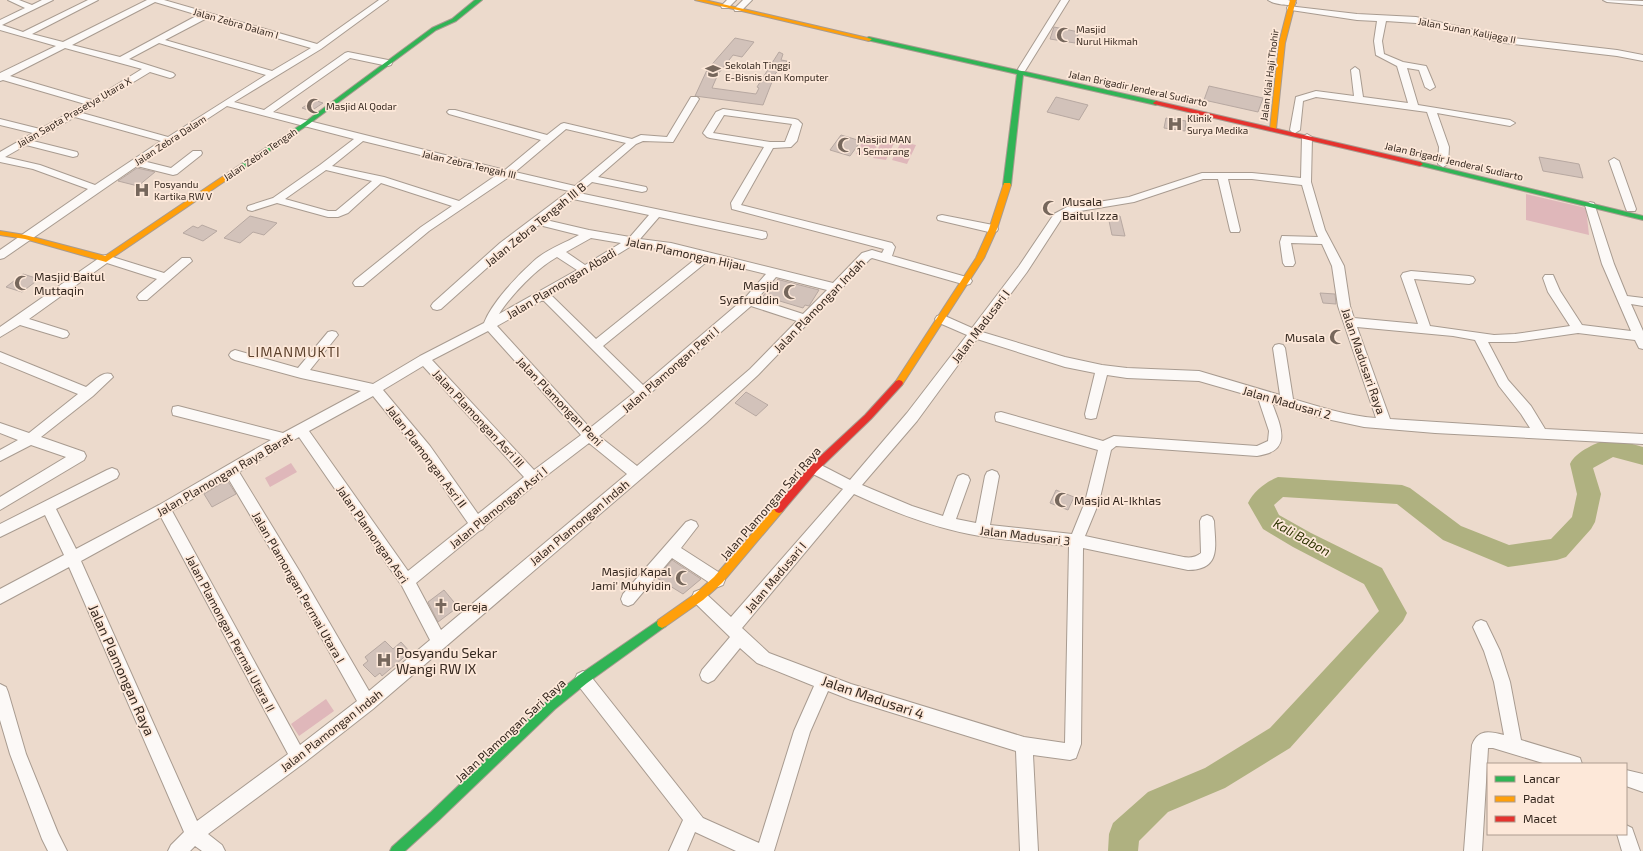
<svg xmlns="http://www.w3.org/2000/svg" width="1643" height="851" font-family="'Exo 2',sans-serif">
  <style>
    .green { fill: #dfb7ba }
    .lines { fill: none; stroke-linecap: round; stroke-linejoin: round }
    .river { fill: #afb180; fill-rule: evenodd }
    .building { fill: #d2c2ba; stroke: #b7a8a1 }
    .street-casing { stroke: #a89b90; stroke-width: 2 }
    .fast-casing { stroke: #a89b90; stroke-width: 2 }
    .slow-casing { stroke: #a89b90; stroke-width: 2 }
    .jam-casing { stroke: #a89b90; stroke-width: 2 }
    .street { fill: #fcf9f7; fill-rule: evenodd }
    .fast { fill: #30b455; fill-rule: evenodd }
    .slow { fill: #ff9f0a; fill-rule: evenodd }
    .jam { fill: #e5322d; fill-rule: evenodd }
    .labels { text-anchor: middle; dominant-baseline: central; stroke-width: 3.5; stroke-linejoin: round; paint-order: stroke }
    .far-street-label { font-size: 10px; fill: #362920; stroke: #fde8d9 }
    .far-poi-label { font-size: 10px; fill: #362920; stroke: #fde8d9; text-anchor: start }
    .poi-label { font-size: 12px; fill: #362920; stroke: #fde8d9; text-anchor: start }
    .street-label { font-size: 12px; fill: #362920; stroke: #fde8d9 }
    .water-label { font-size: 13px; font-style: italic; fill: #2d3300; stroke: #fde8d9 }
    .quarter-label { font-size: 14px; letter-spacing: 1px; fill: #5c412c; stroke: #fde8d9 }
    .near-poi-label { font-size: 14px; fill: #362920; stroke: #fde8d9; text-anchor: start }
    .near-street-label { font-size: 14px; fill: #362920; stroke: #fde8d9 }
  </style>
  <rect width="100%" height="100%" fill="#ecdacc"/>
  <!-- green -->
  <path class="green" d="M866,135L881,139L871,157L856,154Z
    M883,139L895,141L886,160L873,158Z
    M901,142L916,145L907,164L892,160Z
    M1526,194L1586,208L1589,235L1526,220Z
    M291,463L297,472L270,487L265,478Z
    M326,699L334,711L299,736L291,724Z"/>
  <g class="lines">
    <!-- river -->
    <path class="river" d="M1611,438L1643,447V465L1613,457L1593,468L1601,494L1595,522L1591,529L1566,557L1557,560L1508,567L1443,540L1397,504L1283,497L1274,505L1279,515L1311,533L1382,568L1407,613L1403,621L1290,748L1225,788L1168,812L1139,841L1138,851H1108L1109,834L1113,823L1148,792L1205,768L1270,728L1379,611L1364,584L1293,547L1263,529L1248,503C1254,491 1266,482 1278,477L1402,485L1410,488L1461,526L1509,545L1551,539L1572,517L1577,494L1570,464C1576,451 1598,442 1611,438Z"/>
  </g>
  <!-- building -->
  <path class="building" d="M1054,27L1079,32L1075,43L1050,39Z
    M735,38L754,42L742,57L733,55L718,74L712,88L756,94L759,88L757,87L779,52L783,54L781,60L787,61L775,74L763,105L695,96L707,70Z
    M1209,86L1263,98L1258,112L1204,100Z
    M1056,97L1088,105L1079,120L1047,112Z
    M314,100L323,103L311,111L302,108Z
    M1166,118L1186,121L1185,131L1164,128Z
    M841,135L861,141L850,156L830,150Z
    M1539,157L1579,164L1583,178L1543,171Z
    M137,168L155,172L138,186L118,181Z
    M250,216L277,223L264,235L253,232L240,243L224,238Z
    M1108,216H1120L1125,236L1112,235Z
    M202,225L217,231L203,241L183,233L193,226L198,228Z
    M23,274L39,279L22,292L6,287Z
    M778,279L780,280L819,290L809,306L805,305L803,308L763,296Z
    M1320,293L1335,294L1336,304L1323,303Z
    M746,392L768,405L756,416L735,403Z
    M227,480L236,494L212,507L204,494Z
    M1056,490L1074,497L1068,510L1050,503Z
    M672,560L701,579L683,594L657,578Z
    M444,590L458,607L438,622L428,602Z
    M385,641L393,649L401,642L410,652L382,676L380,673L375,677L363,665L368,661L365,657Z"/>
  <g class="lines">
    <!-- street casing -->
    <g class="street-casing">
      <path id="street" d="M8,0H19L32,5L42,0H53L2,25L23,32L88,0H98L32,34L63,42L147,0H164L317,44L379,0H388L321,49L234,102L264,110L345,53L348,52L388,60L391,61L392,63L391,65L388,66L350,58L273,112L505,170L541,140L449,114L447,112L449,110H455L547,135L561,124L564,123L632,139L641,135L667,137L691,97H697L699,99L673,142L643,141L636,144L598,177L646,187L647,189L646,191L642,192L592,182L579,193L766,232L767,235L766,238L762,239L659,217L640,239L671,243L833,283L862,253L872,250L882,253L884,249L732,209L731,203L764,147L710,138L707,137L703,133L716,112L723,109L795,119L798,120L802,124L797,141L791,147L773,148L741,205L892,243L895,247L892,256L970,278L972,281L970,284L966,285L872,258L870,259L758,375L706,423L373,709L304,763L208,834L222,845L225,851H202L195,846L190,851H168L171,845L184,832L69,567L0,604V589L64,555L45,515L0,537V524L107,470L112,468L117,470L119,474L117,478L56,509L76,549L159,505L271,440L173,415L172,411L173,407L178,406L283,433L361,391L301,378L235,360L231,358L229,355L231,352L235,350L298,368L328,332L332,331L336,332L338,335L310,370L373,384L420,356L484,323C492,302 519,274 536,259C548,249 565,243 579,235L539,225L508,249L441,309L437,310L433,309L431,306L433,303L500,243L569,191L509,177L429,231L363,286H355L353,283L355,280L421,227L452,206L381,183L348,213L338,217H328L277,203L252,211L248,210L247,208L248,206L273,198L320,165L354,139L227,106L143,161L171,168L193,151H201L202,153L201,155L177,174L173,175L137,166L4,258L0,259V250L88,189L33,169L0,162V152L33,133L0,125V119L40,129L85,104L3,80L0,81V73L56,46L0,30V20L25,8ZM155,2L198,15L120,57L72,45ZM207,18L311,48L272,71L165,40ZM159,43L266,75L168,137L82,113L150,72L170,78L173,77L175,75L173,73L129,59ZM65,48L142,69L92,100L10,76ZM724,115L792,124L785,142H770L713,133ZM75,117L161,141L95,185L40,165L5,157L26,145L73,157L77,156L78,154L77,152L33,141ZM566,129L626,143L575,186L515,172ZM363,141L498,174L459,201L384,177L332,166ZM326,170L372,181L336,211H328L285,199ZM573,199L649,215L630,237L589,230L546,220ZM591,238L621,243L585,265L566,252ZM633,245L671,251L698,257L596,339L551,295ZM557,257L577,270L499,314C512,294 536,269 557,257ZM709,260L766,274L745,298L643,385L603,346ZM776,277L827,290L803,314L757,299ZM543,300L635,392L590,428L497,326ZM751,306L797,321L750,369L637,466L599,436L647,396ZM488,331L581,435L534,470L432,360ZM423,366L524,477L478,514L430,446L383,390ZM373,396L420,454L468,523L408,571L309,431ZM299,437L402,586L430,640L369,691L300,572L239,472ZM589,443L627,474L441,630L416,583L479,531L483,529L485,526L538,482ZM228,478L290,582L357,701L300,745L172,511ZM161,517L288,754L197,821L81,561Z
        M727,0H736L728,8H722L721,6Z
        M743,0H752L741,11H735L734,9Z
        M1061,0H1069L1025,71H1019L1018,69Z
        M1268,0H1288L1296,3C1291,7 1273,4 1268,0Z
        M1603,0L1643,1V5L1607,2Z
        M1288,6L1357,14L1416,17L1505,37L1617,50L1643,55V61L1617,56L1505,43L1416,23L1386,21L1382,41L1384,54L1403,62L1426,66L1427,68L1435,87L1430,90L1425,87L1419,70L1407,68L1418,105L1510,120L1515,123L1510,126L1437,113L1449,147L1448,164L1443,167L1438,164L1439,147L1427,112L1316,97L1303,101L1300,130L1295,133L1292,132L1290,130L1296,97L1316,91L1354,96L1351,70L1355,67L1359,70L1363,97L1408,103L1397,66L1376,55L1374,41L1377,21L1357,20L1291,10H1288L1287,8Z
        M1307,134L1312,137L1311,182L1325,230L1344,266L1350,306L1354,318L1418,324L1401,276L1403,273L1411,271L1469,276L1473,277L1475,280L1473,283L1469,284L1414,279L1430,326L1494,335L1515,334L1570,326L1548,292L1543,278L1545,275H1553L1560,291L1582,325L1631,331L1602,264L1585,205L1590,202L1594,203L1614,264L1627,296L1643,298V306L1631,304L1643,331V349L1639,348L1635,340L1578,333L1515,342H1488L1508,380L1531,406L1545,429L1643,434V444L1435,433L1364,427L1322,418L1272,403C1281,427 1293,451 1257,456L1116,446L1111,450L1099,502L1085,536L1174,555C1183,557 1193,560 1201,553L1200,521L1202,517L1207,515L1212,517L1214,521C1215,545 1222,570 1188,570L1083,548L1081,744L1076,758L1070,760L1033,755L1038,851H1020L1016,751L851,700L828,691L810,732L774,851H736L695,832L687,851H669L683,820L577,684L575,679L577,674L583,671L589,674L703,818L759,843L794,731L814,686L757,663L740,648L714,680L708,683L702,680L700,675L702,670L730,637L694,602L692,597L694,592L699,590L704,592L731,617L843,489L809,472L807,468L809,464L814,462L819,464L850,480L907,413L967,335L937,322L935,319L937,316L941,315L945,316L972,328L1019,266L1054,214L1067,207L1129,197L1202,173H1252L1301,178L1302,137ZM1203,179H1218L1230,230L1231,232H1239L1240,230L1228,179H1252L1302,185L1315,230L1318,237L1282,236L1280,242L1283,263L1285,266H1293L1295,263L1291,243L1322,244L1332,266L1338,306L1376,418C1348,416 1320,407 1293,399L1285,348L1283,345L1279,344L1275,345L1273,348L1280,395L1199,371L1127,368L1102,365L1065,357L982,332L1027,272L1062,218L1074,212L1134,202ZM1357,327L1453,336L1475,340L1499,386L1521,414L1530,428L1390,419ZM977,339L1065,367L1095,373L1085,414L1086,418L1091,419L1096,418L1097,414L1107,375L1127,378L1199,381L1258,398L1269,431L1268,441L1257,446L1114,436L1103,441L1001,412L996,413L995,417L996,421L1098,450L1085,502L1072,534L990,525L999,476L997,472L992,470L987,472L985,476L976,523L956,519L970,480L968,476L963,474L958,476L956,480L943,516L912,506L862,485L917,421ZM854,494C891,511 929,526 969,534C1002,541 1036,542 1069,546L1065,743L1024,737L851,684L769,653L742,628Z
        M1614,158L1619,161L1636,209L1635,211H1627L1626,209L1609,161Z
        M942,215L993,225L997,227L998,229L997,231L993,233L938,220L937,218L938,216Z
        M106,255L164,273L182,258H190L192,261L147,300H139L137,297L139,294L157,279L107,263L29,319L67,331L69,334L67,337L63,338L20,325L0,337V327L102,256Z
        M0,352L86,387C94,381 102,371 111,374L113,377L93,396L41,437L84,452L86,456L84,460L0,510V497L66,457L31,445L0,461V450L18,440L0,433V423L29,433L78,394L0,362Z
        M691,520L696,522L698,526L681,548L723,575L725,580L723,585L718,587L713,585L672,558L633,604L628,606L623,604L621,599L623,594L686,522Z
        M1481,620L1486,622L1500,651L1510,682L1521,740L1574,756L1580,758L1582,764H1546L1493,748H1488L1482,851H1464L1472,745C1478,729 1489,731 1504,735L1494,682L1484,651L1473,627L1476,622Z
        M0,684L6,687L8,692L26,754L58,833L67,851H48L42,839L10,754L0,720Z
        M1626,770L1643,774V792L1626,786Z
        M1626,825L1632,828L1640,851H1622L1617,834H1626Z"/>
    </g>
    <!-- fast casing -->
    <g class="fast-casing">
      <path id="fast" d="M475,0H482L456,21L436,30L309,124L229,179H225V175L305,122L432,28L452,19Z
        M869,37L1156,101L1159,103L1156,105L1023,75L1011,185L1007,187L1003,185L1017,74L867,40V38Z
        M1420,162L1643,216V220L1418,165V163Z
        M662,618L666,620L667,623L666,626L587,683L555,709L439,820L405,851H390L392,847L431,812L547,701L579,675Z"/>
    </g>
    <!-- slow casing -->
    <g class="slow-casing">
      <path id="slow" d="M695,0H705L872,39L869,41Z
        M1290,0H1296L1285,43L1276,129L1273,131L1270,129L1279,43Z
        M225,175H229L231,177L106,262L25,239L0,235V231L25,235L105,256Z
        M1004,183H1010L1011,185L997,229L984,258L902,385H896L895,383L896,381L976,258L989,229Z
        M779,505L782,506L784,509L782,512L722,583L703,600L666,626L662,628L658,626L657,623L658,620L695,594L714,577L776,506Z"/>
    </g>
    <!-- jam casing -->
    <g class="jam-casing">
      <path id="jam" d="M1156,101L1420,162L1423,164L1420,166L1154,104L1153,103Z
        M899,380L902,381L903,383L902,385L871,419L817,471L782,512L779,513L776,512L774,509L776,506L811,465L865,415L896,381Z"/>
    </g>
    <!-- street -->
    <use href="#street" class="street"/>
    <!-- fast -->
    <use href="#fast" class="fast"/>
    <!-- slow -->
    <use href="#slow" class="slow"/>
    <!-- jam -->
    <use href="#jam" class="jam"/>
  </g>
  <!-- icons -->
  <defs>
    <g id="mosque-bare" transform="scale(1.2)"><path d="M3.5-4.9A6 6 0 1 0 3.5 4.9A5 5 0 1 1 3.5-4.9Z" fill="#76675c" stroke="#fde8d9" stroke-width="2.5" paint-order="stroke"/></g>
    <g id="university-bare" transform="scale(1.2)"><path d="M0-5L7-2L0 1L-7-2ZM-4 1L0 2.5L4 1V4Q0 6-4 4Z" fill="#76675c" stroke="#fde8d9" stroke-width="2.5" paint-order="stroke"/></g>
    <g id="hospital-bare" transform="scale(1.2)"><path d="M-5-5h3v3.5h4V-5h3V5h-3V1.5h-4V5h-3Z" fill="#76675c" stroke="#fde8d9" stroke-width="2.5" paint-order="stroke"/></g>
    <g id="church-bare" transform="scale(1.2)"><path d="M-1.2-6h2.4v3.5h3.3v2.4h-3.3V6h-2.4V-.1h-3.3v-2.4h3.3Z" fill="#76675c" stroke="#fde8d9" stroke-width="2.5" paint-order="stroke"/></g>
  </defs>
  <g fill-rule="evenodd">
    <use href="#mosque-bare" x="1064" y="35"/>
    <use href="#university-bare" x="713" y="71"/>
    <use href="#mosque-bare" x="314" y="106"/>
    <use href="#hospital-bare" x="1175" y="124"/>
    <use href="#mosque-bare" x="845" y="145"/>
    <use href="#hospital-bare" x="142" y="190"/>
    <use href="#mosque-bare" x="1050" y="208"/>
    <use href="#mosque-bare" x="22" y="283"/>
    <use href="#mosque-bare" x="791" y="292"/>
    <use href="#mosque-bare" x="1337" y="337"/>
    <use href="#mosque-bare" x="1062" y="500"/>
    <use href="#mosque-bare" x="683" y="578"/>
    <use href="#church-bare" x="441" y="606"/>
    <use href="#hospital-bare" x="384" y="660"/>
  </g>
  <g class="labels">
    <!-- far-street labels -->
    <g class="far-street-label">
      <text transform="translate(236 23) rotate(16)">Jalan Zebra Dalam I</text>
      <text transform="translate(1467 30) rotate(11)">Jalan Sunan Kalijaga II</text>
      <text transform="translate(1269 75) rotate(-83)">Jalan Kiai Haji Thohir</text>
      <text transform="translate(1138 88) rotate(12)">Jalan Brigadir Jenderal Sudiarto</text>
      <text transform="translate(74 112) rotate(-30)">Jalan Sapta Prasetya Utara X</text>
      <text transform="translate(170 140) rotate(-33)">Jalan Zebra Dalam</text>
      <text transform="translate(260 154) rotate(-34)">Jalan Zebra Tengah</text>
      <text transform="translate(1454 161) rotate(13)">Jalan Brigadir Jenderal Sudiarto</text>
      <text transform="translate(469 164) rotate(13)">Jalan Zebra Tengah III</text>
    </g>
    <!-- far-poi labels -->
    <g class="far-poi-label">
      <text x="1076" y="29">Masjid<tspan x="1076" dy="12">Nurul Hikmah</tspan></text>
      <text x="725" y="65">Sekolah Tinggi<tspan x="725" dy="12">E-Bisnis dan Komputer</tspan></text>
      <text x="326" y="106">Masjid Al Qodar</text>
      <text x="1187" y="118">Klinik<tspan x="1187" dy="12">Surya Medika</tspan></text>
      <text x="857" y="139">Masjid MAN<tspan x="857" dy="12">1 Semarang</tspan></text>
      <text x="154" y="184">Posyandu<tspan x="154" dy="12">Kartika RW V</tspan></text>
    </g>
    <!-- poi labels -->
    <g class="poi-label">
      <text x="1062" y="201">Musala<tspan x="1062" dy="14">Baitul Izza</tspan></text>
      <text x="34" y="276">Masjid Baitul<tspan x="34" dy="14">Muttaqin</tspan></text>
      <text x="779" y="285" text-anchor="end">Masjid<tspan x="779" dy="14">Syafruddin</tspan></text>
      <text x="1325" y="337" text-anchor="end">Musala</text>
      <text x="1074" y="500">Masjid Al-Ikhlas</text>
      <text x="671" y="571" text-anchor="end">Masjid Kapal<tspan x="671" dy="14">Jami' Muhyidin</tspan></text>
      <text x="453" y="606">Gereja</text>
    </g>
    <!-- street labels -->
    <g class="street-label">
      <text transform="translate(535 224) rotate(-39)">Jalan Zebra Tengah III B</text>
      <text transform="translate(686 253) rotate(12)">Jalan Plamongan Hijau</text>
      <text transform="translate(561 283) rotate(-31)">Jalan Plamongan Abadi</text>
      <text transform="translate(819 305) rotate(-46)">Jalan Plamongan Indah</text>
      <text transform="translate(980 326) rotate(-53)">Jalan Madusari I</text>
      <text transform="translate(1364 361) rotate(71)">Jalan Madusari Raya</text>
      <text transform="translate(670 369) rotate(-41)">Jalan Plamongan Peni I</text>
      <text transform="translate(560 401) rotate(46)">Jalan Plamongan Peni</text>
      <text transform="translate(1287 402) rotate(16)">Jalan Madusari 2</text>
      <text transform="translate(479 418) rotate(47)">Jalan Plamongan Asri III</text>
      <text transform="translate(427 456) rotate(53)">Jalan Plamongan Asri II</text>
      <text transform="translate(224 474) rotate(-30)">Jalan Plamongan Raya Barat</text>
      <text transform="translate(770 503) rotate(-49)">Jalan Plamongan Sari Raya</text>
      <text transform="translate(498 507) rotate(-39)">Jalan Plamongan Asri I</text>
      <text transform="translate(579 522) rotate(-40)">Jalan Plamongan Indah</text>
      <text transform="translate(373 534) rotate(55)">Jalan Plamongan Asri</text>
      <text transform="translate(1025 535) rotate(7)">Jalan Madusari 3</text>
      <text transform="translate(775 577) rotate(-50)">Jalan Madusari I</text>
      <text transform="translate(299 587) rotate(60)">Jalan Plamongan Permai Utara I</text>
      <text transform="translate(231 633) rotate(62)">Jalan Plamongan Permai Utara II</text>
      <text transform="translate(331 730) rotate(-38)">Jalan Plamongan Indah</text>
      <text transform="translate(510 730) rotate(-43)">Jalan Plamongan Sari Raya</text>
    </g>
    <!-- water labels -->
    <g class="water-label">
      <text transform="translate(1302 537) rotate(29)">Kali Babon</text>
    </g>
    <!-- quarter labels -->
    <g class="quarter-label">
      <text x="294" y="351">LIMANMUKTI</text>
    </g>
    <!-- near-poi labels -->
    <g class="near-poi-label">
      <text x="396" y="652">Posyandu Sekar<tspan x="396" dy="16">Wangi RW IX</tspan></text>
    </g>
    <!-- near-street labels -->
    <g class="near-street-label">
      <text transform="translate(122 670) rotate(66)">Jalan Plamongan Raya</text>
      <text transform="translate(873 697) rotate(19)">Jalan Madusari 4</text>
    </g>
  </g>
  <!-- legend -->
  <rect x="1487" y="763" width="140" height="72" fill="#fde8d9" stroke="#ad9c8f"/>
  <rect x="1495" y="776" width="20" height="6" fill="#30b455" stroke="#ad9c8f"/>
  <text x="1523" y="783" font-size="12" fill="#362920">Lancar</text>
  <rect x="1495" y="796" width="20" height="6" fill="#ff9f0a" stroke="#ad9c8f"/>
  <text x="1523" y="803" font-size="12" fill="#362920">Padat</text>
  <rect x="1495" y="816" width="20" height="6" fill="#e5322d" stroke="#ad9c8f"/>
  <text x="1523" y="823" font-size="12" fill="#362920">Macet</text>
</svg>
